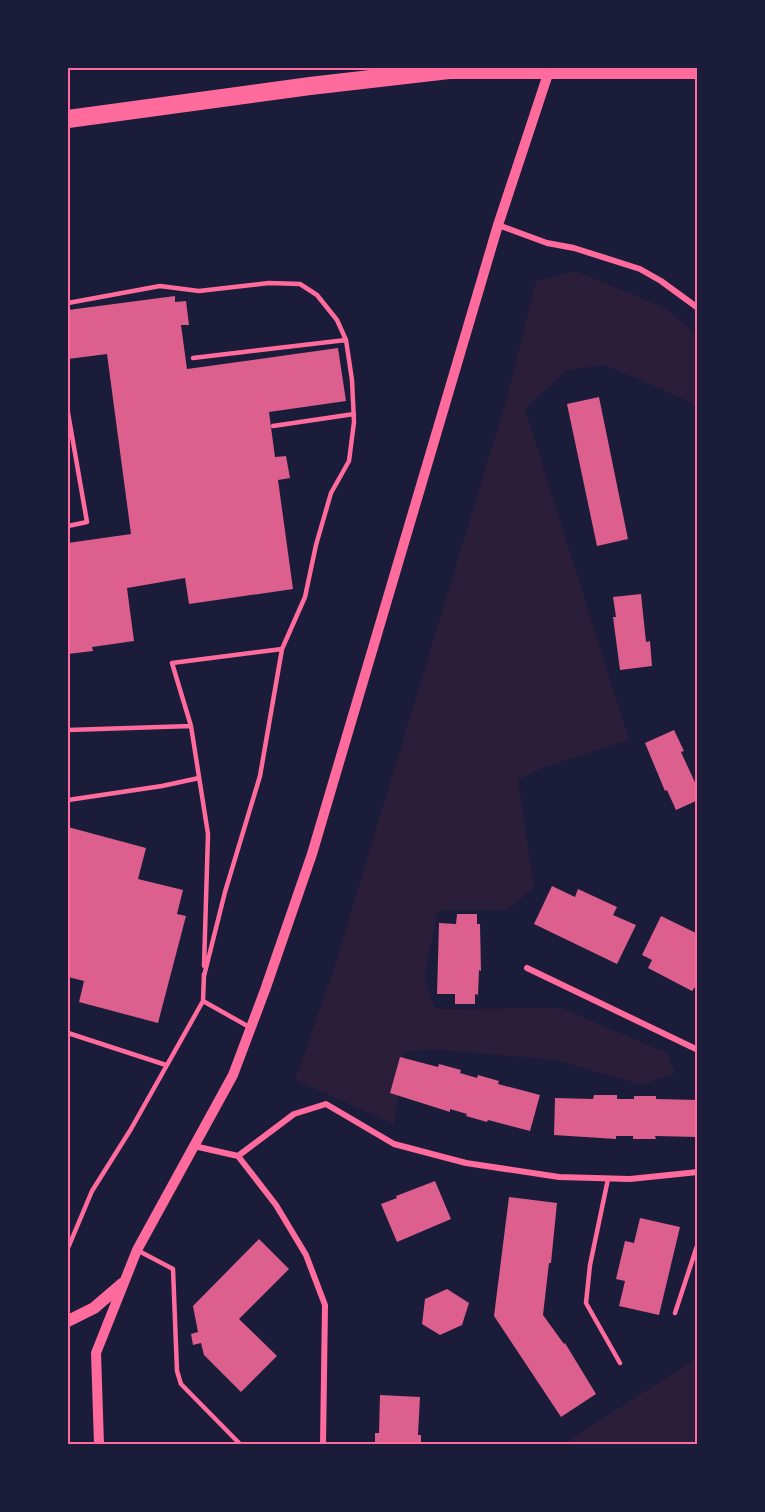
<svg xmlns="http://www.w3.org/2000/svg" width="765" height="1512" font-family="Merriweather,serif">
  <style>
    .green { fill: #2a1e3b }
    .building { fill: #dd5f8e }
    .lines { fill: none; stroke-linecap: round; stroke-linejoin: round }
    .service { stroke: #ff6b9d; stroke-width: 4.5 }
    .minor { stroke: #ff6b9d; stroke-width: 6 }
    .tertiary { stroke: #ff6b9d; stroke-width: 10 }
    .secondary { stroke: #ff6b9d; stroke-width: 12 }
    .motorway { stroke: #ff6b9d; stroke-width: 18 }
    .neatline { fill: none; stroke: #ff6b9d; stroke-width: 2 }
  </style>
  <rect width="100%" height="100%" fill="#1b1b3a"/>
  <!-- green -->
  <path class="green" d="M576,271L667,309L697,336V409L688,401L605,365L567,370L525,409L629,740L544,767L518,780L534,888L507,910H438L424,977L435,1009L561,1008L667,1053L675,1073L642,1085L556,1060L442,1050L405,1051L394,1124L295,1080L334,968L508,394L536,281Z
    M697,1358V1444H563Z"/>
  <!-- building -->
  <path class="building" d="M175,296V302L186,301L189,325H181L187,369L338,348L346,401L269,412L275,457L286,456L290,478L278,480L293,589L189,604L185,578L127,588L134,641L92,647L93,651L68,654V543L131,534L107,354L68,359V310Z
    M599,397L628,539L597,546L567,404Z
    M641,594L646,642L650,641L652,666L620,670L613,617H616L613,597Z
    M674,730L684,751L681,752L698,789V800L676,810L667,790L665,791L645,743Z
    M68,827L146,848L138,879L183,890L177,914L186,916L158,1023L79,1002L84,981L68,977Z
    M552,886L575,897L578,889L617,907L613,915L636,925L617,964L534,924Z
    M457,914H477V924H480L481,971L479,970L478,995L475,994V1004H455V994H437L439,923L456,924Z
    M661,916L698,934V983L692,991L648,968L652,960L642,955Z
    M400,1057L438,1067L439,1064L461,1070L460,1073L477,1078L478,1075L499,1081L498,1084L540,1095L530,1131L488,1120L487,1122L466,1116L467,1114L450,1109V1112L390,1093Z
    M594,1095H617V1099H634V1096H656V1099L698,1100V1137L655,1136L656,1139H633V1136H616V1139L554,1135L555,1098L593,1099Z
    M435,1181L451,1219L397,1242L381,1204L397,1198L396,1196Z
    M509,1197L557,1203L551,1263H549L543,1315L564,1344L565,1343L596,1394L561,1417L494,1316Z
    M640,1218L680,1227L659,1315L619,1306L625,1281L616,1279L625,1241L634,1243Z
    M259,1239L289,1269L239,1319L277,1356L241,1392L204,1355L201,1343L193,1345L191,1334L198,1332L193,1306Z
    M447,1289L469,1303L462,1325L440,1335L422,1324L425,1299Z
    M380,1395L420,1397L418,1435H421V1444H375V1433H379Z"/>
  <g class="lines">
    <!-- service -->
    <path class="service" d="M68,303L160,286L199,291L269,283L300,284L317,295L337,320L346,340L352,380L354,422L349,461L331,493L316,545L305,597L282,649
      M193,358L346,340
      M68,413L87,522L68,526
      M273,426L354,414
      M191,726L172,663L282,649L260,776L225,892L204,976
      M68,730L191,726L208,834L204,966
      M68,800L162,786L199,778
      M204,974L203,1001L251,1028
      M68,1033L166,1065
      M608,1179L590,1265L586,1303L620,1363
      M68,1248L92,1191L131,1129L203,1001
      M137,1250L173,1269L177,1371L181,1384L240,1444
      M675,1313L698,1243"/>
    <!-- minor -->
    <path class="minor" d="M498,225L547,243L574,248L640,269L661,281L698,308
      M527,968L698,1050
      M194,1146L238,1156L294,1114L326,1104L394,1144L466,1163L559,1177L630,1179L698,1172
      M238,1156L276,1205L306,1255L325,1305L323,1444"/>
    <!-- tertiary -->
    <path class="tertiary" d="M99,1444L96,1353L137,1250L233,1075L265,990L312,854L498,225L550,68"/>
    <!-- secondary -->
    <path class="secondary" d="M68,1321L94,1308L122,1284"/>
    <!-- motorway -->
    <path class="motorway" d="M68,119L310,86L449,70H698"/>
  </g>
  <!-- border -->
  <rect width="765" height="1512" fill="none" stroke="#1b1b3a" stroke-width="138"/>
  <rect x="69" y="69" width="627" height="1374" class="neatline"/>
</svg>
